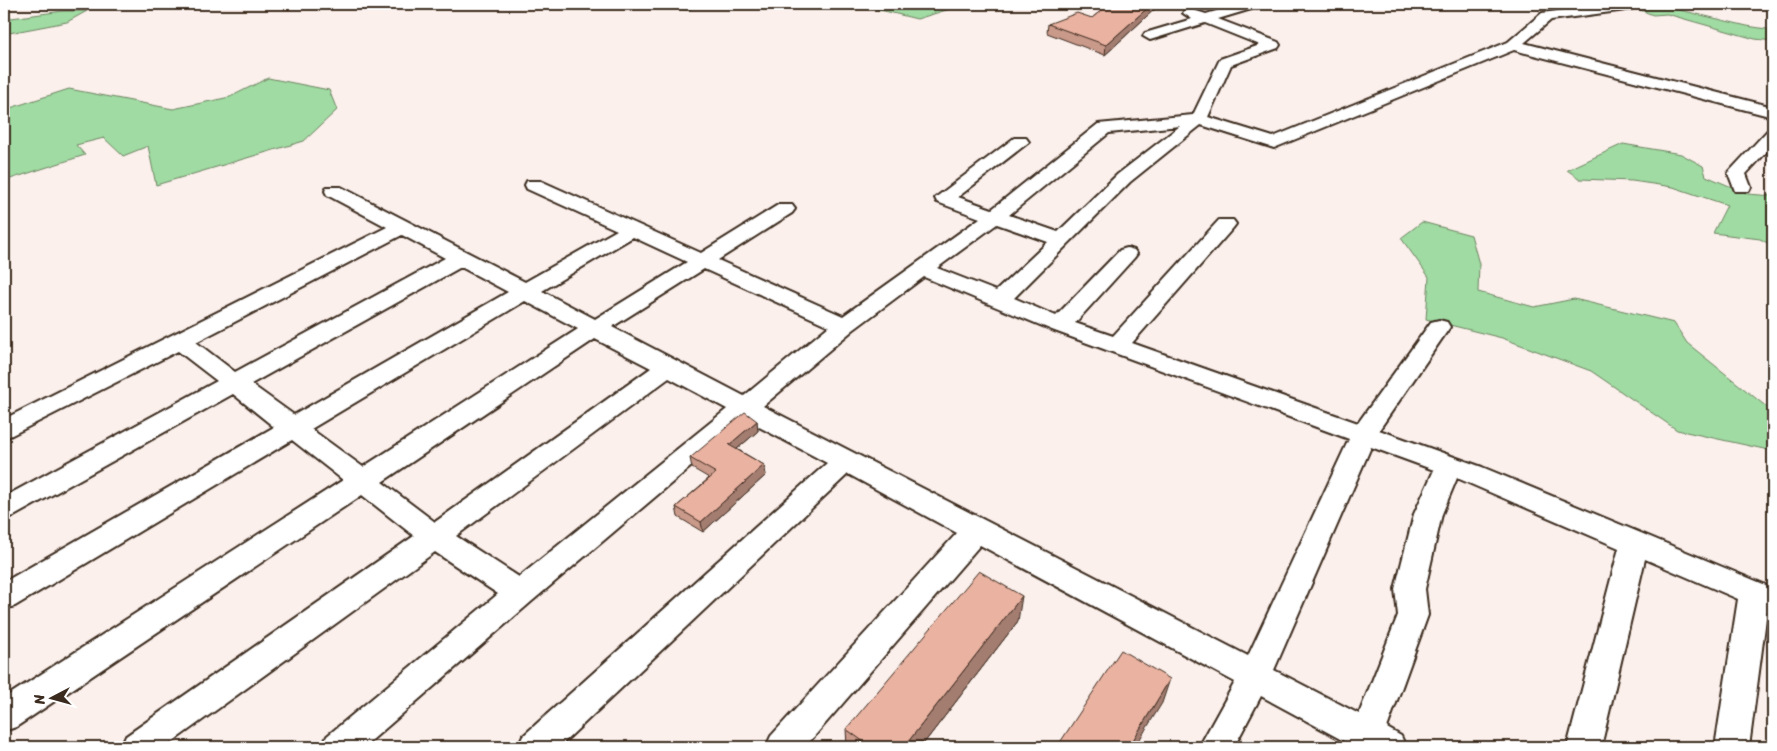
<svg xmlns="http://www.w3.org/2000/svg" width="1777" height="751" font-family="Sriracha,sans-serif">
  <style>
    .green { fill: #9fdba2; stroke: #6d8260 }
    .lines { fill: none; stroke-linecap: round; stroke-linejoin: round }
    .minor-casing { stroke: #3b2a1e; stroke-width: 4 }
    .minor { fill: #fff; fill-rule: evenodd }
    .wall { fill: #c9998a; stroke: #3b2a1e }
    .shaded-wall { fill: #a47d71; stroke: #3b2a1e }
    .building { fill: #eab2a1; stroke: #3b2a1e }
  </style>
  <rect width="100%" height="100%" fill="#fbf0ec"/>
  <filter id="ink" filterUnits="userSpaceOnUse"><feTurbulence type="fractalNoise" baseFrequency=".02" numOctaves="2"/><feDisplacementMap in="SourceGraphic" scale="10" xChannelSelector="R" yChannelSelector="G"/><feConvolveMatrix kernelMatrix="1 2 1 2 8 2 1 2 1" color-interpolation-filters="sRGB"/></filter>
  <g filter="url(#ink)">
    <!-- green -->
    <path class="green" d="M603,4H698L689,10Z
      M867,4H966L917,19L868,7Z
      M1604,4H1655L1747,26L1773,30V41L1755,39L1667,14L1653,15L1638,9Z
      M63,11H87L67,22L4,34V19Z
      M268,78L329,90L337,110L304,141L156,185L148,146L123,156L104,138L76,145L85,155L4,181V110L69,89L173,109L230,97Z
      M1623,144L1681,154L1703,166L1706,176L1748,194L1773,196V246L1760,239L1713,233L1727,205L1673,187L1632,181L1580,179L1567,170Z
      M1422,222L1471,235L1479,264L1478,292L1534,307L1574,299L1674,323L1687,343L1773,412V451L1677,430L1591,371L1502,338L1426,319L1429,277L1401,238Z"/>
    <g class="lines">
      <!-- minor casing -->
      <g class="minor-casing">
        <path id="minor" d="M1240,4H1260L1258,7L1218,19L1278,42L1280,45L1278,48L1231,65L1208,117L1273,137L1508,42L1542,13L1612,4H1634L1631,9L1626,10L1551,20L1524,43L1773,107V117L1514,50L1274,148L1201,125L1130,182L1014,298L1056,316L1120,250L1127,248L1134,250L1137,254L1134,258L1075,323L1113,336L1219,220H1233L1236,224L1233,228L1132,343L1358,423L1431,322L1439,320L1447,322L1450,327L1379,430L1482,467L1773,588V613L1767,611L1749,747H1715L1738,599L1645,559L1601,747H1567L1619,548L1457,478L1442,514L1425,589L1428,615L1387,728L1401,736L1406,747H1355L1261,696L1234,747H1199L1235,682L980,545L805,747H766L771,736L957,533L848,474L559,747H518L523,736L827,463L746,420L531,602L364,747H322L327,736L498,594L435,552L165,747H121L126,736L414,536L362,495L16,727L4,731V698L343,480L292,440L15,606L4,609V582L274,427L233,394L14,516L4,519V497L217,381L178,351L4,439V419L387,227L327,195L325,191L327,187H341L525,282L617,230L527,189L525,185L527,181H541L701,253L778,205H792L795,209L792,213L718,260L843,316L980,218L937,202L935,198L1014,138H1026L1029,142L958,197L992,209L1098,124L1193,115L1220,59L1260,45L1205,23L1150,40L1143,36L1145,33L1192,19L1183,13L1185,10L1190,9L1206,14ZM1180,126L1118,174L1058,232L1009,215L1109,133ZM997,224L1048,242L996,291L937,268ZM402,235L445,258L235,372L196,342ZM633,237L687,262L595,319L542,291ZM461,267L508,292L294,415L251,384ZM704,269L829,326L744,396L612,327ZM924,277L1052,330L1349,439L1248,656L763,406L853,330ZM525,301L578,329L363,467L311,429ZM595,339L651,368L435,522L382,482ZM669,378L727,409L519,577L456,536ZM1371,447L1434,470L1414,514L1395,589L1398,615L1359,714L1274,670Z
          M1773,130V145L1746,174L1751,187L1749,191H1735L1728,173L1767,131Z"/>
      </g>
      <!-- minor -->
      <use href="#minor" class="minor"/>
    </g>
    <!-- wall -->
    <path class="wall" d="M1109,4H1160L1105,55L1047,33L1048,24L1092,18Z
      M757,421L758,431L737,449L764,465L766,475L703,532L678,517L676,507L709,478L692,468L690,458Z
      M1018,621L921,747H847L846,729Z"/>
    <!-- shaded-wall -->
    <path class="shaded-wall" d="M1152,4H1160L1105,55L1106,45Z
      M757,421L758,431L730,455L729,445Z
      M764,465L766,475L703,532L701,522Z
      M1022,596L1018,621L921,747H904Z
      M1170,679L1162,703L1135,747H1129Z"/>
    <!-- building -->
    <path class="building" d="M1109,4H1152L1106,45L1048,24L1077,13L1092,18Z
      M745,412L757,421L729,445L764,465L701,522L676,507L716,473L690,458Z
      M979,571L1022,596L904,747H871L846,729Z
      M1121,650L1170,679L1129,747H1057Z"/>
  </g>
  <!-- margin -->
  <rect width="1777" height="751" fill="none" stroke="#fff" stroke-width="20"/>
  <rect x="10" y="10" width="1757" height="731" fill="none" stroke="#3b2a1e" stroke-width="2" filter="url(#ink)"/>
  <!-- north arrow -->
  <g transform="translate(52 698) rotate(264)" stroke="#ffffff" stroke-width="4" paint-order="stroke">
  <path d="M0-4L9 19L0 12L-9 19Z" fill="#3b2a1e"/>
  <text y="-8" font-size="14" font-weight="bold" text-anchor="middle" fill="#3b2a1e">N</text>
  </g>
</svg>
